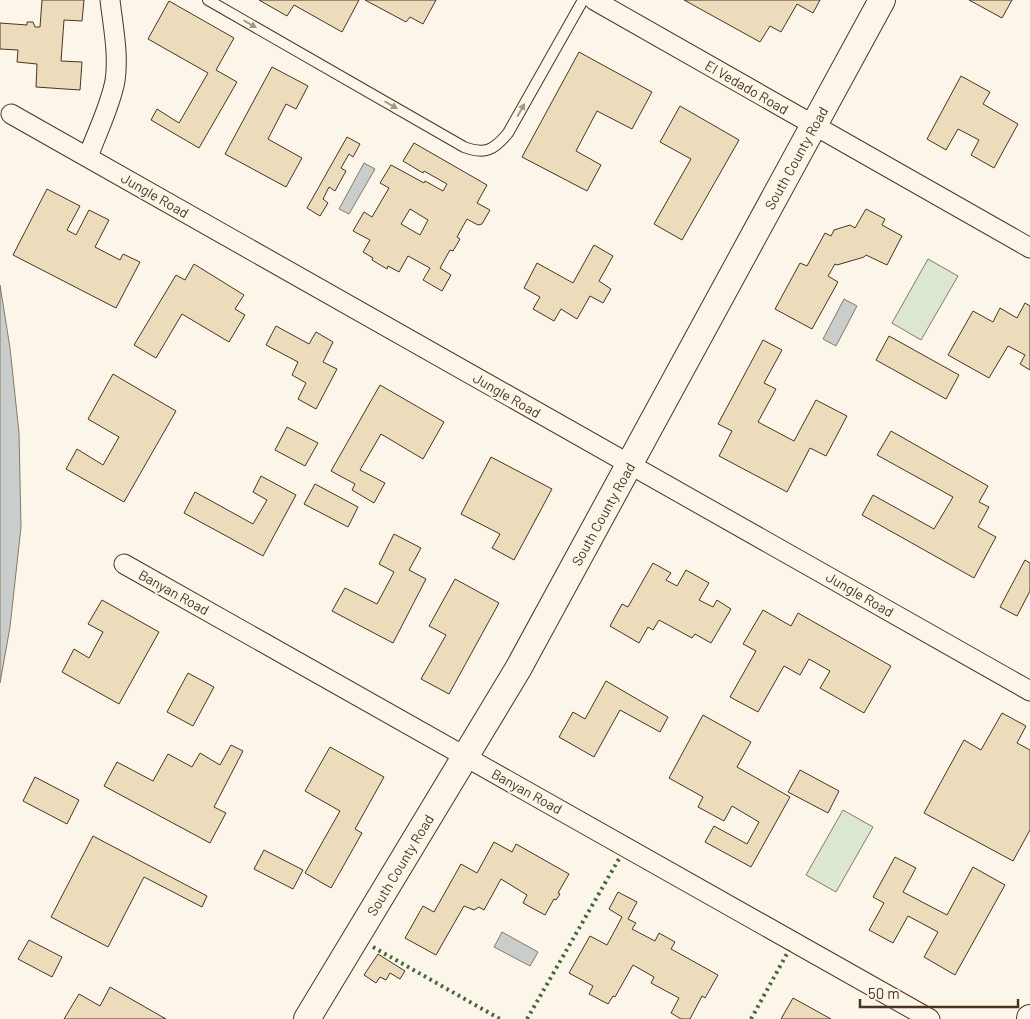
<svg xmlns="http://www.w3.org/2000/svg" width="1030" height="1019" font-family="Barlow,sans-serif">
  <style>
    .green { fill: #dce7d0; stroke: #887966 }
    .water { fill: #c9cecd; stroke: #887966 }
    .building { fill: #ecdcbc; stroke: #4a3520; fill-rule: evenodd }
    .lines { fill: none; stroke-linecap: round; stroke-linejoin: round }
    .lane-casing { stroke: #4a3520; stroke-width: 12 }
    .street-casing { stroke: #4a3520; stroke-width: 21 }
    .secondary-casing { stroke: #4a3520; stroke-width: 28 }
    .lane { stroke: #fbf6e9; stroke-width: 10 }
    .street { stroke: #fbf6e9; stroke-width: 19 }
    .secondary { stroke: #fbf6e9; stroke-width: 26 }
    .hedge { stroke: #436837; stroke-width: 4; stroke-dasharray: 2.5 4; stroke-linecap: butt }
    .oneway { fill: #a29684 }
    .labels { text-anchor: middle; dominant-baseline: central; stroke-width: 4; stroke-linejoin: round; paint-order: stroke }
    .street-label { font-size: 14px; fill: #4a3520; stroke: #fbf6e9 }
  </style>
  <rect width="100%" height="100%" fill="#fbf6e9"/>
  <!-- green -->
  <path class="green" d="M928,259L958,276L921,340L892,323Z
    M843,810L873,827L836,892L806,875Z"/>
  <!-- water -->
  <path class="water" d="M364,163L375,169L349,214L339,209Z
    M0,285L10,348L19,433L21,527L10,627L0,683Z
    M844,299L857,306L836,346L823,339Z
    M502,932L538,952L530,966L494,947Z"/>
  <!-- building -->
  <path class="building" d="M42,0H84L82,21L64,20L61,61L82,62L80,90L36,87L37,64L17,62L18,50L0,49V23L27,25V22H33L35,27H40Z
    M259,0H359L342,32L294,5L287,16Z
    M365,0H436L423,24L410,17L406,22Z
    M684,0H820L813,13L797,4L781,32L770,26L760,42Z
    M969,0H1012L1002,18Z
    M169,1L234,38L216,70L237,82L199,148L151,120L157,109L179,123L208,73L148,39Z
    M579,52L652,92L632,129L597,111L576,151L601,165L587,191L522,157Z
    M272,67L308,86L296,109L286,104L268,139L302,158L286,187L225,154Z
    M961,76L990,92L983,104L1018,124L994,168L971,155L979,140L958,129L946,150L927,139Z
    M680,106L739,140L682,240L654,224L691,159L660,142Z
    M347,137L360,144L353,157L349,154L341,168L346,171L335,191L329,187L323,199L328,203L320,216L307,208Z
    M414,143L487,185L477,203L490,210L482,224L478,225L467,219L457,237L460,239L453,251L450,250L440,268L451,275L442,291L423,280L430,268L408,256L399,272L388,266L387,269L372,260L373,258L363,252L370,240L353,231L364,212L372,217L389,188L380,183L391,165L424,183L425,181L443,191L447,184L424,171L423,173L403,161ZM410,209L428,220L420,235L401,224Z
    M47,189L80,206L67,230L76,235L89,210L109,220L95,247L120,260L123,254L140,262L116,308L13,255Z
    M866,209L885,219L882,225L902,236L887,265L866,255L864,257L837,265L835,264L828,276L838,282L812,329L775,309L800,263L807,266L825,233L831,236L834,230L850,225L855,228Z
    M594,245L613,256L599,281L611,289L603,303L590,296L577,319L561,309L554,321L533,309L540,297L524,288L537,263L573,283Z
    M194,264L244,295L235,309L245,315L229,342L182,314L156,358L134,345L176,275L185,280Z
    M1025,303L1030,306V370L1020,364L1025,355L1008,346L989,378L948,355L973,311L993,322L1000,308L1017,318Z
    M276,326L309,344L316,332L333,342L323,362L337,369L316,409L298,399L306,383L292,375L298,362L266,345Z
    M889,336L959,375L946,399L876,360Z
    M763,340L782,350L764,383L776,389L758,422L794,441L816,400L847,416L826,456L810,448L787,492L719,456L732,431L718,424Z
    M113,374L176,411L124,502L66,469L77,449L103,465L119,437L88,419Z
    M380,385L444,422L423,459L381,434L360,470L385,483L374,503L352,490L355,484L331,471Z
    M287,427L318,443L305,466L275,450Z
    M891,431L988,486L979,502L989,507L978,527L996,537L974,578L862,515L873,495L934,529L953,497L877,455Z
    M491,457L552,489L514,560L492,548L500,534L461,514Z
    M261,476L296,495L263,556L184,513L195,492L253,524L267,500L253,492Z
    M315,484L358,507L348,527L304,504Z
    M394,534L421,548L409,570L426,579L393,643L332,611L345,588L377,604L394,572L379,564Z
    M1025,560L1030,563V591L1017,616L1000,607Z
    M653,563L671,573L666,580L677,586L686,570L709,583L699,600L713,607L717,600L731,609L711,643L695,634L692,638L659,620L653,630L648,627L639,643L610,626L622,604L628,607Z
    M455,579L499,603L449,694L421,679L446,635L429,626Z
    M102,600L159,632L119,704L62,672L74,649L89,658L103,632L88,624Z
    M763,610L791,626L798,613L891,666L864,713L820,688L830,671L809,659L800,675L784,666L758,712L730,697L756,651L743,644Z
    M188,673L214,687L193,726L167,712Z
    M606,681L668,717L660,732L620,710L594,757L559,737L573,712L585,719Z
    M1002,713L1026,726L1017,743L1030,750V830L1013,861L924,813L964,740L981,750Z
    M703,715L751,742L737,767L790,797L751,867L705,842L714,826L747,844L759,822L732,806L724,821L698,807L703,797L669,778Z
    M231,745L243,751L214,807L226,813L210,843L104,786L117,762L153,781L168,754L192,767L200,753L220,765Z
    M330,747L384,777L355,829L362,833L331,888L305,873L340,811L305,791Z
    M800,770L839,791L828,813L788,792Z
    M35,777L79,800L67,824L23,801Z
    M93,836L207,896L202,907L144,877L108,947L51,917Z
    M494,842L512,852L516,844L569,874L558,893L560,894L556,900L554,899L545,915L523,903L527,895L501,879L484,910L479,907L474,910L464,906L436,955L405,938L423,906L434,912L461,864L477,873Z
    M264,850L303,870L293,889L254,869Z
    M895,857L916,868L903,892L947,915L973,867L1005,885L955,975L924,957L938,932L908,916L893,943L869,930L884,903L873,897Z
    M618,892L637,902L628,919L636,923L632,929L655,941L659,933L675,942L671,949L718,975L705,998L702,996L690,1019H681L671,1013L679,998L651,983L654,977L633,965L615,997L613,996L608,1004L589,994L593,986L569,973L590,936L607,945L622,917L609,909Z
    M29,940L62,957L52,977L18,959Z
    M378,954L405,971L400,979L390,973L386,980L380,977L376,983L364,975Z
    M110,987L166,1019H64L79,994L100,1006Z
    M793,998L831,1019H781Z"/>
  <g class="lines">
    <!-- lane casing -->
    <g class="lane-casing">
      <path id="lane" d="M208,0L464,147C485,155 494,150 508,133L583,0"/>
    </g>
    <!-- street casing -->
    <g class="street-casing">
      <path id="street" d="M594,0L1030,248
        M11,114L1030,691
        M88,157C97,132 110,107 115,81C119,55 113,26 110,0
        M124,564L930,1019"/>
    </g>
    <!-- secondary casing -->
    <g class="secondary-casing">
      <path id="secondary" d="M307,1019L518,669L882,0
        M1030,1019V1018"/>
    </g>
    <!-- lane -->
    <use href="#lane" class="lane"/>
    <!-- street -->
    <use href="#street" class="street"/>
    <!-- secondary -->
    <use href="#secondary" class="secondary"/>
    <!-- hedge -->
    <path class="hedge" d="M373,947L500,1019
      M527,1019L620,857
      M751,1019L789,950"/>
  </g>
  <!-- one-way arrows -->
  <defs><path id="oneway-solid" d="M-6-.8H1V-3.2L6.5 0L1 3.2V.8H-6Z" transform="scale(1.25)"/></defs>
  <g class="oneway">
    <use href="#oneway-solid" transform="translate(250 24) rotate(30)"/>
    <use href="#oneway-solid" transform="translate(391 105) rotate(30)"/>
    <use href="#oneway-solid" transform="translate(521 110) rotate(-61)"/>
  </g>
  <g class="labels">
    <!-- street labels -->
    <g class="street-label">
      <text transform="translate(747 87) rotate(30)">El Vedado Road</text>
      <text transform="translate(796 158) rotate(-61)">South County Road</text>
      <text transform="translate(155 195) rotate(30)">Jungle Road</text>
      <text transform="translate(507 395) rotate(30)">Jungle Road</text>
      <text transform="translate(603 514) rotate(-61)">South County Road</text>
      <text transform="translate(174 592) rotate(29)">Banyan Road</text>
      <text transform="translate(860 594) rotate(30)">Jungle Road</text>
      <text transform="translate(527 791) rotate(29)">Banyan Road</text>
      <text transform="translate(400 865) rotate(-59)">South County Road</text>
    </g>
  </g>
  <!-- scale -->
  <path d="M860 999v8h158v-8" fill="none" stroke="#4a3520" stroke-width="2.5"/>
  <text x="868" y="999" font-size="15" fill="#4a3520" stroke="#fbf6e9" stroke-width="4" paint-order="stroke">50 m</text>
</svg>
